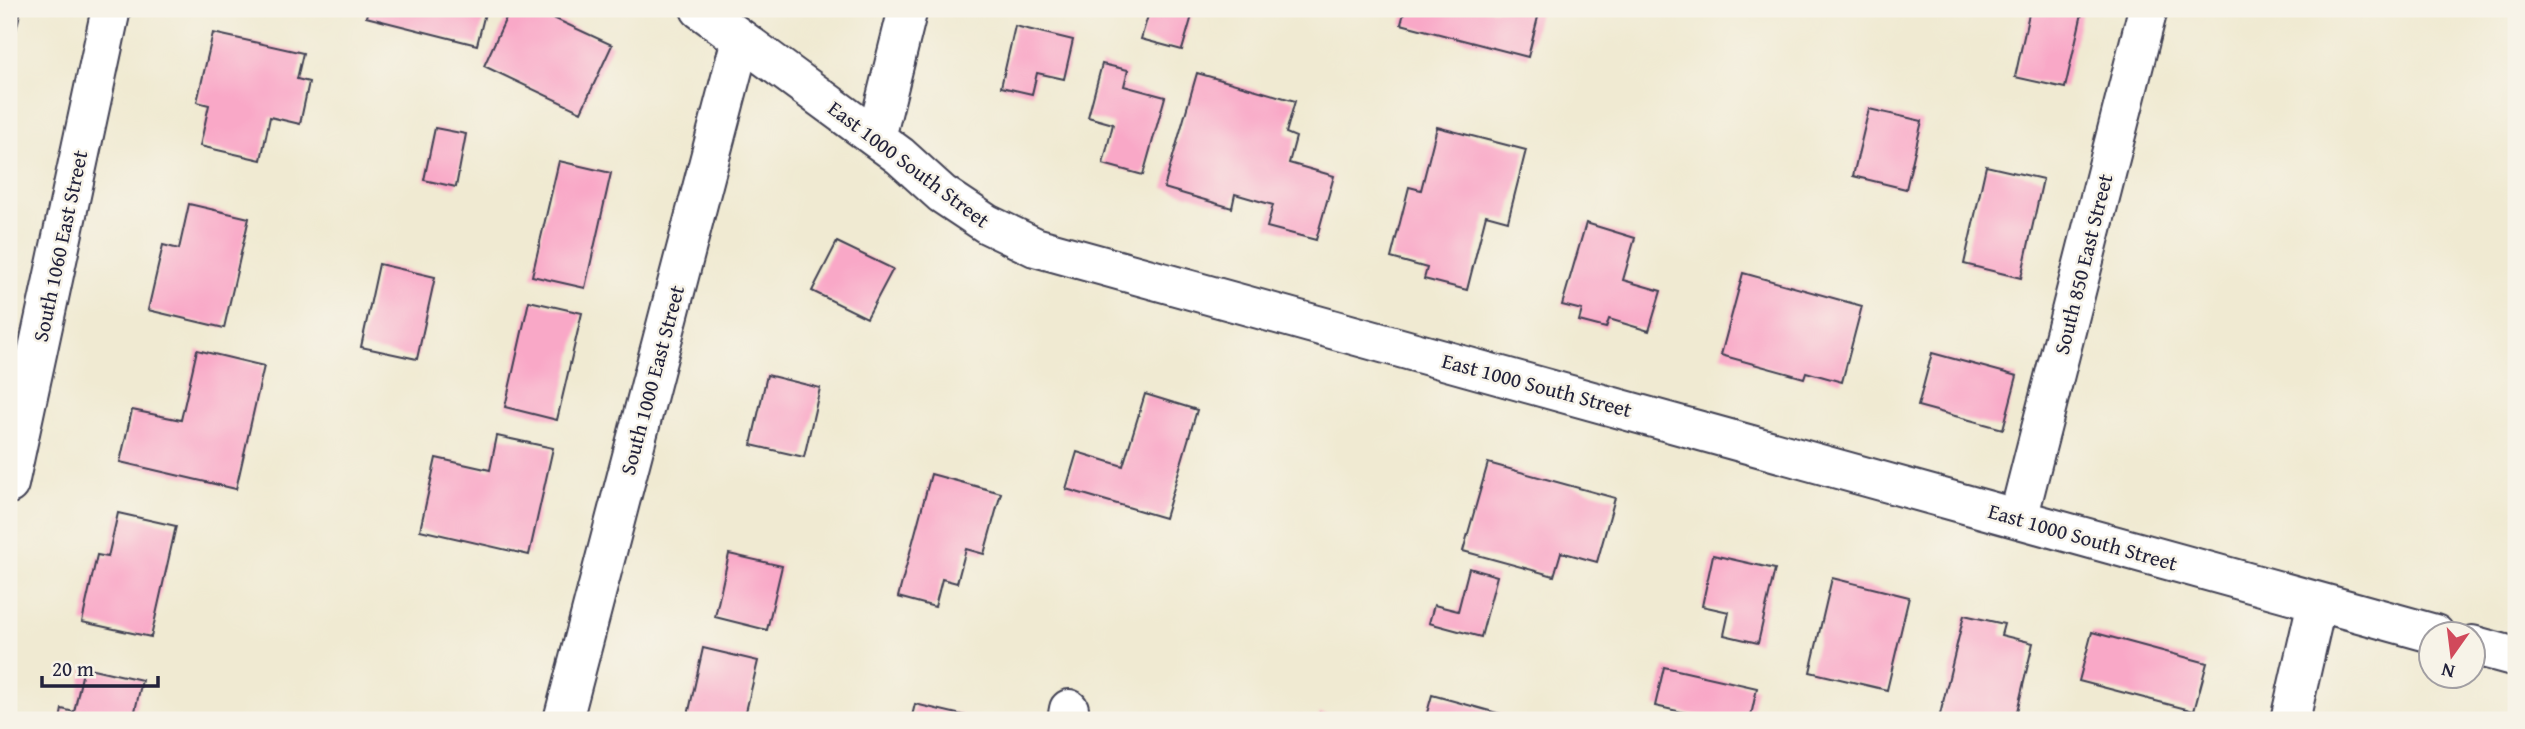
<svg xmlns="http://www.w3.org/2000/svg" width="2525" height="729" font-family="'Gentium Book Plus',serif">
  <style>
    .building { fill: #f9a8c7 }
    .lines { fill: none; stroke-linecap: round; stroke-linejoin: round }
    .street-casing { stroke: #414052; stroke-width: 42 }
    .street { stroke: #fff; stroke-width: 38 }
    .labels { text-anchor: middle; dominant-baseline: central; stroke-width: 5; stroke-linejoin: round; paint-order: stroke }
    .street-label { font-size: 21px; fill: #22223b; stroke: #f7f3e8 }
  </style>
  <rect width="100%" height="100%" fill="#f7f3e8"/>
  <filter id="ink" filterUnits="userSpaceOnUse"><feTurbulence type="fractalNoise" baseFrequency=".0143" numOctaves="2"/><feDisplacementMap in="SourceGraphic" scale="14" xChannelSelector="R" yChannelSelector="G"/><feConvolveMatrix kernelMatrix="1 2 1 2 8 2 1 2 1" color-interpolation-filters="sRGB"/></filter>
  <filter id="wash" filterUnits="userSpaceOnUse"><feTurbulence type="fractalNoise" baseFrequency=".00686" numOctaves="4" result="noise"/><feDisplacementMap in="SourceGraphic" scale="28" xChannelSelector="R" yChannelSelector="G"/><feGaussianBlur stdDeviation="1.57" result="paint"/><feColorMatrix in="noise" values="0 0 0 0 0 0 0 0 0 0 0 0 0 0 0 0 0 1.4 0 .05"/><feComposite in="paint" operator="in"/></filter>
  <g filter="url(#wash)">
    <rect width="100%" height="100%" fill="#f0ead2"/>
    <g id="blocks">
      <!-- building -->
      <path class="building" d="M9,9H21L10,57H9Z
        M368,9H486L477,45L366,17Z
        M510,9H534L612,45L581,112L484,66Z
        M1150,9H1194L1182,50L1141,39Z
        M1405,9H1540L1528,57L1401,24Z
        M2030,9H2083L2065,88L2015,77Z
        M1015,26L1073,40L1064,79L1037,73L1032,94L1001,87Z
        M213,33L303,53L297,79L309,82L300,124L270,117L261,160L200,146L209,105L197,102Z
        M1102,64L1128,70L1124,86L1165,97L1143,175L1103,164L1113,124L1088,117Z
        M1197,73L1295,101L1286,133L1296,137L1289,163L1334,176L1316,240L1267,227L1273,205L1235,194L1232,208L1164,188Z
        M1869,109L1922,121L1906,189L1853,176Z
        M1437,127L1526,150L1508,221L1486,215L1467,290L1424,279L1427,268L1391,258L1409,187L1421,190Z
        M435,128L466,134L456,187L424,180Z
        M559,161L611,173L585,288L532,276Z
        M1986,166L2043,179L2021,278L1964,264Z
        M189,204L249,218L224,328L148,310L163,245L179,249Z
        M1586,223L1635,238L1623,280L1661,291L1649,331L1609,319L1606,328L1579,321L1582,310L1562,305Z
        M837,242L893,269L867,318L812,291Z
        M379,264L435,277L417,359L361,347Z
        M1743,273L1862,306L1842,382L1806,372L1804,378L1721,355Z
        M529,301L582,313L557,420L505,407Z
        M197,350L264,366L236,489L120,462L132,410L181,420Z
        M1932,353L2017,376L2003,429L1918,406Z
        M767,375L820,388L804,457L751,445Z
        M1145,394L1197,410L1165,518L1066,489L1077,452L1123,466Z
        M497,436L553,448L529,555L420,530L436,458L490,470Z
        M1488,463L1615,498L1597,562L1561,552L1554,576L1463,551Z
        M931,474L1001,493L984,554L966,549L957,583L942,579L935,607L898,597Z
        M118,513L176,526L151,637L82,622L97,555L108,557Z
        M729,554L782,566L767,630L715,617Z
        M1713,555L1775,569L1758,643L1724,635L1729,612L1702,606Z
        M1469,568L1497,576L1481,637L1429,623L1434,605L1458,611Z
        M1832,578L1909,597L1887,690L1810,672Z
        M1964,615L2004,624L2001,635L2033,643L2015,720L1939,719Z
        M2092,632L2207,663L2194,711L2079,681Z
        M703,648L758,661L744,720H687Z
        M84,667L142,680L133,720H60L62,709L74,712Z
        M1664,667L1757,688L1750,720H1718L1655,706Z
        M1432,695L1519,719V720H1425Z
        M915,704L979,719L978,720H911Z
        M1320,713L1344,719V720H1318Z"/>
    </g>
  </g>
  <g filter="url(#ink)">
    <use href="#blocks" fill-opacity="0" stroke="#414052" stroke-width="2"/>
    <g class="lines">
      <!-- street casing -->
      <g class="street-casing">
        <path id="street" d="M700,9L900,156L942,194L987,224L1035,247L2435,634
          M876,138L908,9
          M9,484L111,9
          M2018,519L2148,9
          M2472,645L2516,657
          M563,720L741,39
          M1067,720L1069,709
          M2290,720L2317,602"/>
      </g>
      <!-- street -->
      <use href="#street" class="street"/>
    </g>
  </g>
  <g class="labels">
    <!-- street labels -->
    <g class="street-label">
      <text transform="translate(909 164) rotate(37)">East 1000 South Street</text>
      <text transform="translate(60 246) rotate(-78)">South 1060 East Street</text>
      <text transform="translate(2083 264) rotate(-76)">South 850 East Street</text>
      <text transform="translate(652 380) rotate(-75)">South 1000 East Street</text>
      <text transform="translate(1537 385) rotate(15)">East 1000 South Street</text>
      <text transform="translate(2083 537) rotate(16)">East 1000 South Street</text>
    </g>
  </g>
  <!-- margin -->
  <rect width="2525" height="729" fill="none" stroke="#f7f3e8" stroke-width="35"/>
  <!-- north arrow -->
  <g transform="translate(2452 655) rotate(194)"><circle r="33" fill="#f7f3e8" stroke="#a29fa3" stroke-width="2"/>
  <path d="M0-5L12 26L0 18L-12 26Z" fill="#d1495b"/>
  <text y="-10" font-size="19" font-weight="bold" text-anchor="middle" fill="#22223b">N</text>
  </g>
  <!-- scale -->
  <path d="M42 676v10h116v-10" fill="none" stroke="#22223b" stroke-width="3.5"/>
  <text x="52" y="676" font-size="21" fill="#22223b" stroke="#f7f3e8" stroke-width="5" paint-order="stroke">20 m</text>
</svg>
